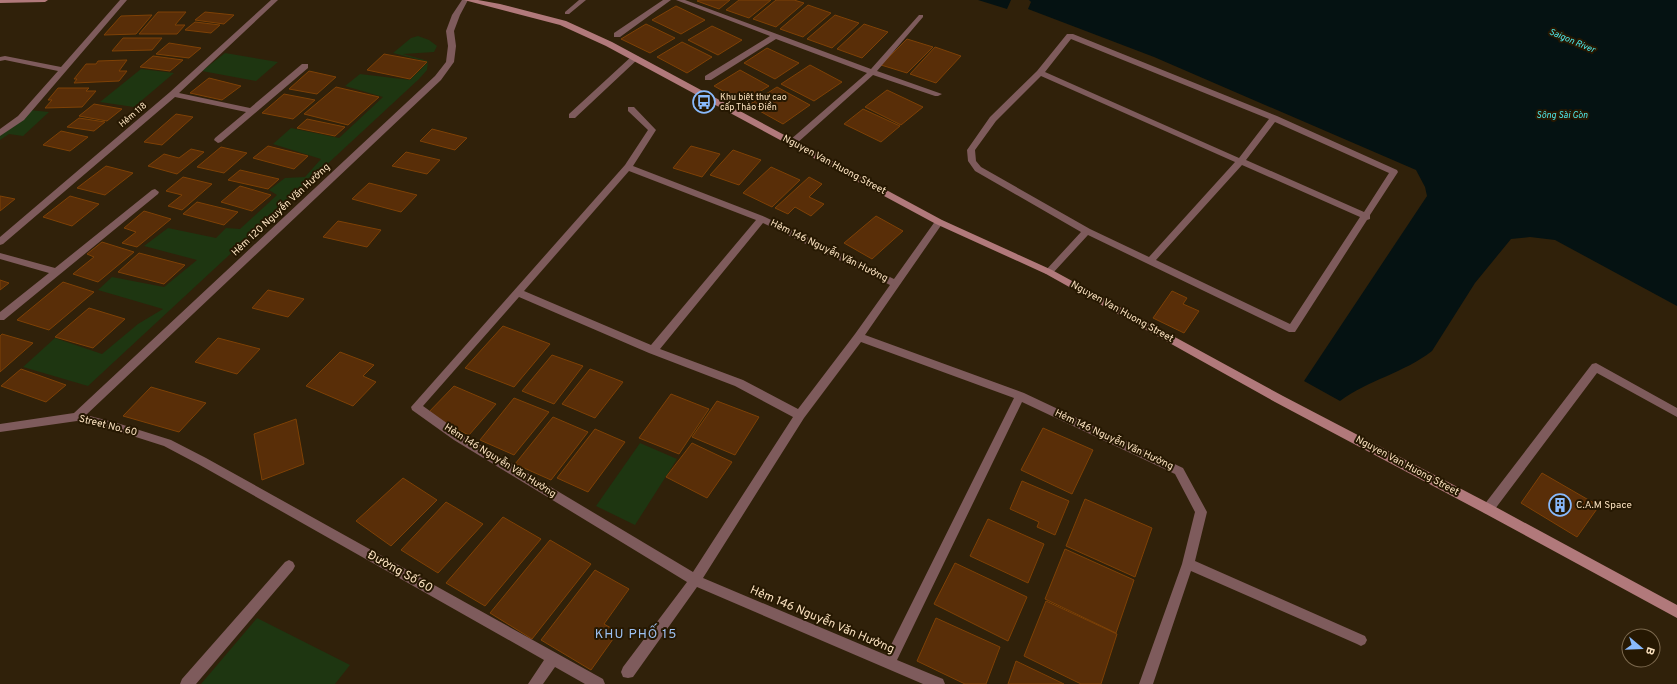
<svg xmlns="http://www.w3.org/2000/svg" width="1677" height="684" font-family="Overpass,sans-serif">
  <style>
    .green { fill: #1e3611 }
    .water { fill: #051212 }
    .building { fill: #592e08; stroke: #7e4106 }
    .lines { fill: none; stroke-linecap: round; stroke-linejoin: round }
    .service { fill: #7e5b5c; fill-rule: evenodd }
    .minor { fill: #7e5b5c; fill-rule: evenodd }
    .secondary { fill: #b1797b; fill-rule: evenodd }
    .labels { text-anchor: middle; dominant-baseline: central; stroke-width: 4; stroke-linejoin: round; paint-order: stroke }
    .far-water-label { font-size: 9px; font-style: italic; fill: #4feced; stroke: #261802 }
    .far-poi-label { font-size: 9px; fill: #fce3c1; stroke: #261802; text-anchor: start }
    .far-street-label { font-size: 9px; fill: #fce3c1; stroke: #261802 }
    .street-label { font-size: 10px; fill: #fce3c1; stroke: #261802 }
    .poi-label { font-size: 10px; fill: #fce3c1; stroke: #261802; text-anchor: start }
    .near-street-label { font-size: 12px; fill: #fce3c1; stroke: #261802 }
    .near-neighbourhood-label { font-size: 13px; letter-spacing: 1px; fill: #9ec2f3; stroke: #261802 }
  </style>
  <rect width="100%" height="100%" fill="#30210a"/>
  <!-- green -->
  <path class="green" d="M418,36L429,40L437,46L434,52L403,54L428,61L427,70L419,79L88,386L23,367L55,338L102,354L138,324L163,309L98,290L112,277L164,287L197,260L144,246L168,228L216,238L226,228L240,229L277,195L269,190L285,178L305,177L321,159L273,144L291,128L339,138L383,97L345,86L360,74L410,80L428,62L393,53L411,38Z
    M225,53L278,62L256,81L202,71Z
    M141,69L174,73L134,107L100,102Z
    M29,110L49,112L23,136L9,134L0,140V135Z
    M640,443L677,459L635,525L596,506Z
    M257,618L350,665L335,684H201Z"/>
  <!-- water -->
  <path class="water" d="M978,0H1011L1007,9Z
    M1029,0H1677V306L1555,240L1530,237L1511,239L1475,283L1432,351C1404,373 1368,380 1340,401L1304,381L1427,196L1425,187L1416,170L1154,57L1028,9L1031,2Z"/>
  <!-- building -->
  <path class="building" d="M699,0H730L719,9L697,1Z
    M739,0H771L749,18L726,10Z
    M776,0H794L804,3L776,27L753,19Z
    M808,5L831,13L803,37L780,29Z
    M676,6L705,20L681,34L652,20Z
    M158,12H186L175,25H185L177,34H139Z
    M205,12L234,15L224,24L195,20Z
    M152,15L136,34L104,35L121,16Z
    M835,15L859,23L832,48L807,39Z
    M195,22L220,25L211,33L185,30Z
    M646,24L675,38L650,53L621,39Z
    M864,24L888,32L862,58L837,49Z
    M712,26L742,40L718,55L688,40Z
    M123,38H162L152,50L112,51Z
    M907,39L933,47L907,73L881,65Z
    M682,42L712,57L687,73L657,57Z
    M169,43L201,48L189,58L156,54Z
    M935,47L961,56L936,83L910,74Z
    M767,48L799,63L775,79L744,63Z
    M384,54L427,62L410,79L367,70Z
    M153,56L183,60L170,71L140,67Z
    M127,60L119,71H127L119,81L74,83L77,79H74L86,64H96L98,61Z
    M810,65L842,82L814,101L781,84Z
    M740,70L769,86L743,102L714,86Z
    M309,71L336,77L317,94L289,89Z
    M209,78L241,86L222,100L190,93Z
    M336,87L379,97L348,125L304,114Z
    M777,87L810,105L783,124L749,105Z
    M58,88H89L86,91H96L82,107L45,108L52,100H48Z
    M887,90L923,107L901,125L865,107Z
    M284,94L315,100L293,119L262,113Z
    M94,104L122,109L107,121L79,116Z
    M863,109L900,126L881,142L844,124Z
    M176,114L193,117L162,145L144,142Z
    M79,118L105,122L94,131L67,127Z
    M307,119L345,127L335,136L297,128Z
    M432,129L467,138L455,150L420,141Z
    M61,131L88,137L70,151L43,145Z
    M268,146L308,156L294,169L253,158Z
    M691,146L720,154L702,177L673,168Z
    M221,147L247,153L224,173L197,167Z
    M191,149L204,152L177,174L148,166L164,154L179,158Z
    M733,150L761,160L739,185L710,175Z
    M406,152L440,160L427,174L392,166Z
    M106,166L133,173L105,195L77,188Z
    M771,167L800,180L772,207L743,193Z
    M240,170L279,179L268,189L228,180Z
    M183,177L212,184L182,210L168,206L182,195L166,191Z
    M809,177L822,184L809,197L824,204L811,216L795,207L788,214L775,208Z
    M369,183L417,195L401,212L352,199Z
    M240,186L271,195L252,211L221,202Z
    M0,196L15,199L0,211Z
    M70,196L99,204L72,226L43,217Z
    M197,202L238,212L224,225L183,214Z
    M144,211L171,219L137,247L122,243L136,232L124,228Z
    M876,216L903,231L872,259L844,243Z
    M338,221L381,230L367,247L323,237Z
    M102,242L134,252L98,282L73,274L94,257L87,254Z
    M139,253L185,265L164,284L118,272Z
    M0,280L9,283L0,290Z
    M63,282L94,292L49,330L17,320Z
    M268,290L304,299L288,317L252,308Z
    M1172,291L1187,298L1183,304L1199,311L1184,333L1153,318Z
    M89,308L125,319L93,348L55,337Z
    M503,326L550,344L514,387L465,368Z
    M2,334L33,343L0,372V336Z
    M218,338L260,349L237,374L195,362Z
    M340,352L374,365L363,376L376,382L353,406L306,386Z
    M552,355L583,366L554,404L522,391Z
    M21,369L66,385L46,402L1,386Z
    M590,369L623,382L595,418L562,404Z
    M454,386L496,404L469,435L426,415Z
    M151,387L206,403L179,432L123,416Z
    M671,394L709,409L679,454L639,438Z
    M514,398L549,412L514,455L480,440Z
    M717,401L759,417L735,455L692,437Z
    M553,417L588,432L551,480L515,464Z
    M296,419L304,464L262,480L254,434Z
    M1043,428L1093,450L1072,494L1021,470Z
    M595,429L625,442L588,492L557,478Z
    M692,443L732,462L707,498L666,477Z
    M1542,473L1599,506L1577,537L1521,503Z
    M403,478L437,500L391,546L356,521Z
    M1022,481L1069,501L1055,535L1037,527L1039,522L1010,509Z
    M1085,499L1152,528L1135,577L1066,546Z
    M446,502L483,524L438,573L401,550Z
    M503,517L541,539L485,606L446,583Z
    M988,519L1044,544L1028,583L970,556Z
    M550,540L591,564L532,639L490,613Z
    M1065,549L1134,580L1116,633L1045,599Z
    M955,563L1027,597L1008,641L934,604Z
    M595,570L629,589L604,624L618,632L591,670L541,640Z
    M1046,601L1117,634L1101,684H1081L1024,656Z
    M936,618L1000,647L986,684H965L917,661Z
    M1016,661L1064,684H1008Z"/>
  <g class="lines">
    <!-- service -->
    <path class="service" d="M271,0H278L179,93L250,108L302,64H308V68L221,142L218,143L214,140L215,138L246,112L175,97L3,244L0,245V237L170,92Z
      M632,56H638L639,58L575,118H569V114Z
      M155,189L159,192L158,194L4,320H0V312L49,273L0,259V253L55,268L152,190Z"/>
    <!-- minor -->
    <path class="minor" d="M120,0H127L24,120L0,136V129L18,116L58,71L5,60L0,61V57L5,56L61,67Z
      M462,0H468L460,15L454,31L456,46L454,62L441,80L86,415L117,423L171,440L206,458L558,654L603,679L605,684H585L555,667L543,684H528L544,660L198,464L164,446L117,431L77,421L0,432V424L74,413L435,76L446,62L448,46L446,31L452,15Z
      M579,0H586L569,14H565V12Z
      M663,0H671L620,37H614V33Z
      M676,0H685L871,69L919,15H923V17L877,71L942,94L938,96H935L873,75L796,144H790V140L867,73L776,39L711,80H705V76L770,36Z
      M1067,34H1073L1277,116L1397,170L1398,172L1370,215V219L1367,220L1295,332H1289L1088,235L1052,274H1046L1044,272L1046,270L1081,232L975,171L968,161L967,150L990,117L1037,71ZM1071,39L1269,119L1239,158L1045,72ZM1041,76L1235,162L1149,257L1090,229L981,167L976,161L975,150L996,121ZM1275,122L1389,173L1364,212L1246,160ZM1242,165L1360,217L1290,324L1156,260Z
      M628,107H634L656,130L633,166L765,217L894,279L936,220H942L943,222L942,224L865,335L1024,393L1183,468L1207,512L1195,561L1365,636L1367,640L1365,644L1361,646L1357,644L1191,571L1153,684H1139L1182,564L1195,512L1175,474L1022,402L897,660L943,679L945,684H923L697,587L633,677L628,678L623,677L621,672L623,667L687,582L454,440L412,410L411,407L625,165L648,130L628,111ZM629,171L756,220L651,345L524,291ZM763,223L890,285L855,334L798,409L743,380L660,349ZM519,297L649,353L735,386L793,417L693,572L462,434L423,406ZM861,342L1014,398L886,655L703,578L804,418Z
      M1596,363L1677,408V417L1597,373L1492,513L1488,514L1484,513L1482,509L1484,505L1592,364Z
      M289,560L293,562L295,566L293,570L196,684H180L182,679L285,562Z"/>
    <!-- secondary -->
    <path class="secondary" d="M0,0H48L45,2L0,3Z
      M464,0H478L500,4L566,21L612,42L942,220L1052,270L1283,396L1492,505L1677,605V618L1484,513L1275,402L1046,274L936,224L606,46L560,25Z"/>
  </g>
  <!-- icons -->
  <defs>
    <g id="bus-ring" transform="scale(1.15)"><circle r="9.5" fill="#261802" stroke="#89bafc" stroke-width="1.5"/><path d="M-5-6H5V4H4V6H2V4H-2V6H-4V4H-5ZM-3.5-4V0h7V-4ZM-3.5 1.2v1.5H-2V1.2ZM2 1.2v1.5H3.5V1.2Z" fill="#89bafc"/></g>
    <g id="building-ring" transform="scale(1.15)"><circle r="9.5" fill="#261802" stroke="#89bafc" stroke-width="1.5"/><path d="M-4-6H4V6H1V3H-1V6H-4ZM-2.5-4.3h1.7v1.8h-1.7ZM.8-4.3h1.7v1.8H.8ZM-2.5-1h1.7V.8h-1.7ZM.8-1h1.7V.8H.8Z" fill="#89bafc"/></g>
  </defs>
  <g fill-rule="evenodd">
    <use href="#bus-ring" x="704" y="102"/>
    <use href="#building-ring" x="1560" y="505"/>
  </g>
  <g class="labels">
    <!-- far-water labels -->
    <g class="far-water-label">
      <text transform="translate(1572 41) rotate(23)">Saigon River</text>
      <text x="1562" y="115">Sông Sài Gòn</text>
    </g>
    <!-- far-poi labels -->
    <g class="far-poi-label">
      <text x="720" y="97">Khu biệt thự cao<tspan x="720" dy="10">cấp Thảo Điền</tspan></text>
    </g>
    <!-- far-street labels -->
    <g class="far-street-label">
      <text transform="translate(133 115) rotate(-40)">Hẻm 118</text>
    </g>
    <!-- street labels -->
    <g class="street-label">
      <text transform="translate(834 165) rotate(28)">Nguyen Van Huong Street</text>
      <text transform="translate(281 210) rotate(-43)">Hẻm 120 Nguyễn Văn Hưởng</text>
      <text transform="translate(829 251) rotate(26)">Hẻm 146 Nguyễn Văn Hưởng</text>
      <text transform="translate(1122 312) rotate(29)">Nguyen Van Huong Street</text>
      <text transform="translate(108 426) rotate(14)">Street No. 60</text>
      <text transform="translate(1114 440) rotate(25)">Hẻm 146 Nguyễn Văn Hưởng</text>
      <text transform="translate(500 461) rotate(32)">Hẻm 146 Nguyễn Văn Hưởng</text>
      <text transform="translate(1407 466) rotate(28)">Nguyen Van Huong Street</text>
    </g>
    <!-- poi labels -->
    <g class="poi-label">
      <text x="1576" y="505">C.A.M Space</text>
    </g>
    <!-- near-street labels -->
    <g class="near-street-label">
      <text transform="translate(400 572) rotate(29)">Đường Số 60</text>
      <text transform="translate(822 620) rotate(23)">Hẻm 146 Nguyễn Văn Hưởng</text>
    </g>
    <!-- near-neighbourhood labels -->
    <g class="near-neighbourhood-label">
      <text x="636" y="635">KHU PHỐ 15</text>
    </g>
  </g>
  <!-- north arrow -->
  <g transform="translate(1641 648) rotate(109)"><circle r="19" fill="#261802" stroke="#7c694e"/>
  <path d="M0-3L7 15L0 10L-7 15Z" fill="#89bafc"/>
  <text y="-6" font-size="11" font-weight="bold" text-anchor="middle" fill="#fce3c1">B</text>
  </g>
</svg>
